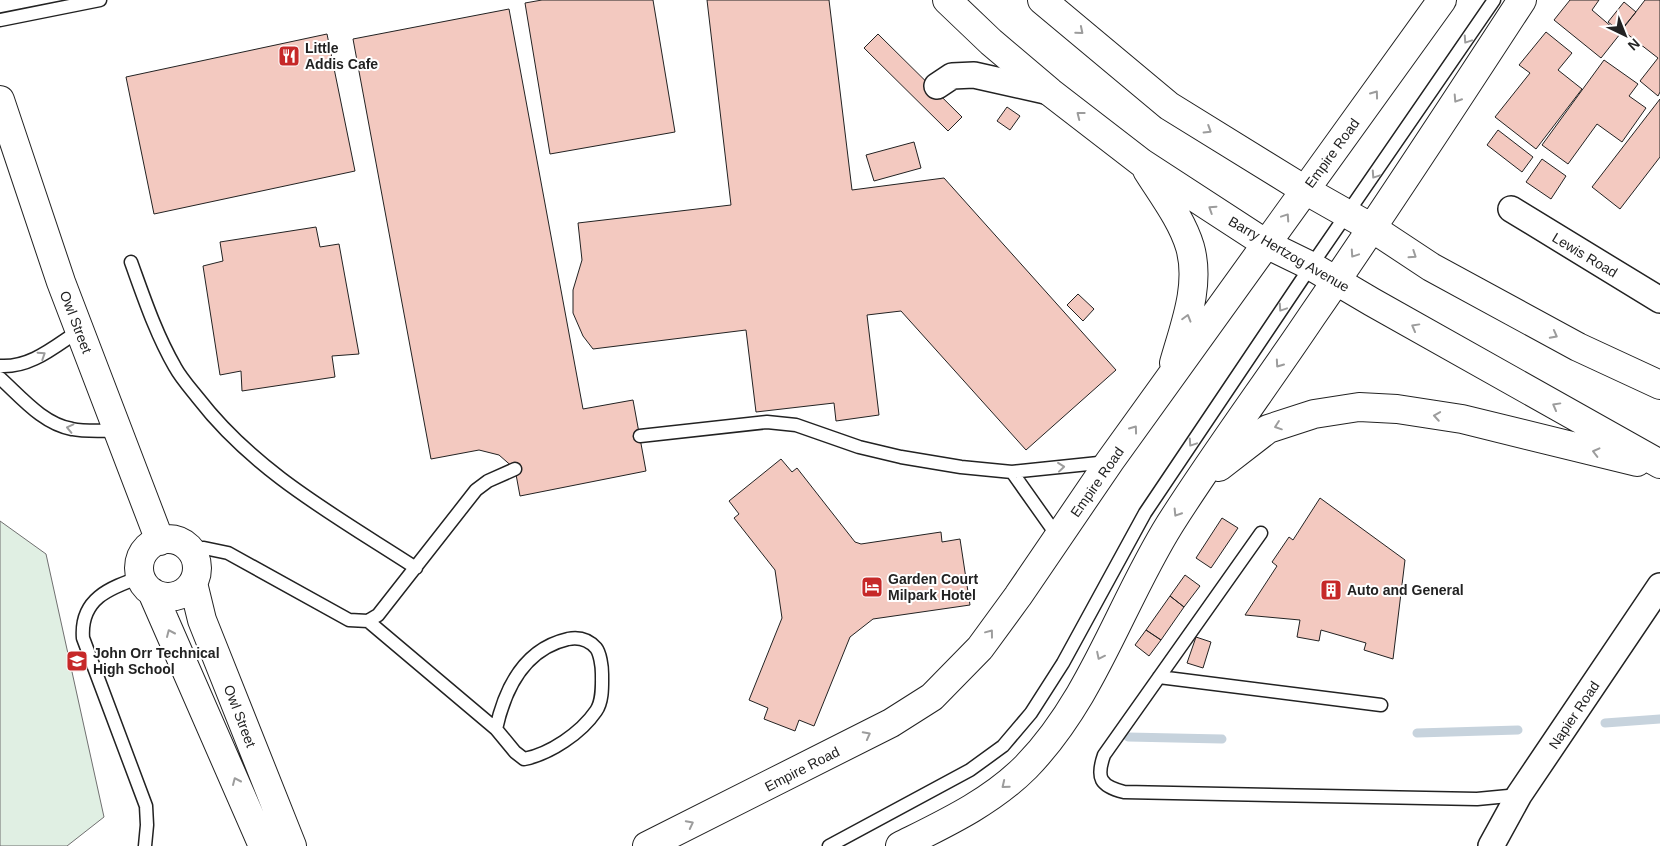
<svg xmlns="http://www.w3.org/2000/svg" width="1660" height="846" font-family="Arial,sans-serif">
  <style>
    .green { fill: #e0efe3; stroke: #6f6f6f }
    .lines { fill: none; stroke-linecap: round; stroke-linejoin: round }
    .stream { stroke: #c7d3dd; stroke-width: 9 }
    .building { fill: #f3c9c0; stroke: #222 }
    .lane-casing { stroke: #222; stroke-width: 15 }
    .street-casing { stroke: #222; stroke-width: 28 }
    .secondary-casing { stroke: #222; stroke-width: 30 }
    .lane { stroke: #fff; stroke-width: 12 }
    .street { stroke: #fff; stroke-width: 25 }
    .secondary { stroke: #fff; stroke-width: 28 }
    .oneway { stroke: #9c9c9c }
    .labels { text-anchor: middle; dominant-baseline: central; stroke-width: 4; stroke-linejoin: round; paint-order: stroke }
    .poi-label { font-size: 14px; font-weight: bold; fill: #222; stroke: #fff; text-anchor: start }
    .street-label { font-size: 14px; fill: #222; stroke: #fff }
  </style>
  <rect width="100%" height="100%" fill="#fff"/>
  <!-- green -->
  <path class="green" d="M0,521L46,554L104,817L67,846H0Z"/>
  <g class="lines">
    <!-- stream -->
    <path class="stream" d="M1605,723L1660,719
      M1417,733L1518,730
      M1128,737L1222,739"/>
  </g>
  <!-- building -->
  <path class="building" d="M542,0H653L675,132L550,154L525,3Z
    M707,0H829L852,190L944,178L1116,370L1026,450L901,311L867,315L879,415L836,421L834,403L756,412L746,330L593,349L583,336L573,313V290L582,260L578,223L731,205Z
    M1570,0H1599L1592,10L1620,34L1601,58L1554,20Z
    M1645,0H1660V92L1658,96L1640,81L1658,58L1622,30Z
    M1624,2L1636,12L1620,31L1608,22Z
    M509,9L583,409L633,400L646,471L520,496L515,469L499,455L479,450L431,459L353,39Z
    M1546,32L1572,53L1558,70L1582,89L1536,149L1495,117L1530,73L1519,65Z
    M327,34L355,171L154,214L126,77Z
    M878,34L962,117L948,131L864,48Z
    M1604,60L1638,84L1629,96L1646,108L1622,142L1597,124L1568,164L1542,145Z
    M1660,99V157L1620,209L1592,187Z
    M1007,107L1020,116L1010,130L997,121Z
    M1498,130L1533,157L1522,172L1487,145Z
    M914,142L921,168L874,181L866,155Z
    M1542,159L1566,176L1551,199L1526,182Z
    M316,227L320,247L339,244L359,354L332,356L335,377L242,391L241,371L220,375L203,266L223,261L220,242Z
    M1078,294L1094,309L1083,321L1067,305Z
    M781,459L792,472L797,468L855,542L861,544L941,532L942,542L960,539L970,605L873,619L850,637L814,726L799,720L795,731L764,719L768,708L749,700L782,618L775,570L734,518L739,514L729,501Z
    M1320,498L1405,560L1393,659L1364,650L1366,643L1321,630L1319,641L1297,637L1300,620L1245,615L1277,566L1272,562L1289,537L1293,540Z
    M1222,518L1238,528L1211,568L1196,558Z
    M1185,575L1200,586L1184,607L1170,596Z
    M1170,596L1184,607L1161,640L1146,630Z
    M1146,630L1161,640L1149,656L1135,645Z
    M1196,637L1211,642L1203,668L1187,663Z"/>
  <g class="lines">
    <!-- lane casing -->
    <g class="lane-casing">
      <path id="lane" d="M0,20L100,0
        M131,262C144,298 156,334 175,367C181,378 190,388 198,398C256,473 336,516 416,568
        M0,366C31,368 55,346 80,330
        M0,378C21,397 43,424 72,429C86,432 103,430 118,431
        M640,436L767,422L796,425L859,447L901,457L961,467L1012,472L1108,462
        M1012,472L1058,537
        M1261,533L1104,755C1096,778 1100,786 1124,792L1477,799L1519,795
        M191,549L204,548L228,553L349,620L368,621L378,615L476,490L488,481L515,469
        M141,577C109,588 80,599 83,638L146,806L147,825L145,846
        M368,621L496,729C505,688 524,649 568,639C578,637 588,639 596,648C600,653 602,666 602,674C602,685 603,701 596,711C581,733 550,754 524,759L515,752L496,729
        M1159,677L1381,705
        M829,846L970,770L1003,746L1031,713L1063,663L1145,513L1311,266L1494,0"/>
    </g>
    <!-- street casing -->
    <g class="street-casing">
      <path id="street" d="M937,86L952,76L974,75L1050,92
        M1511,209L1660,300
        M1491,846L1519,795L1660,586"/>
    </g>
    <!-- secondary casing -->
    <g class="secondary-casing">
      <path id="secondary" d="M947,0L991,42L1050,92L1142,163L1268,245L1311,266L1372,302L1660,464
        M1042,0L1169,106L1305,190L1372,228L1431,267L1578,347L1660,385
        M0,100L61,282L160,541
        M1147,170C1162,194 1182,220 1190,247C1201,286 1184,327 1174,363
        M1219,467L1268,429L1314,414L1359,407L1397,409L1462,419L1637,462
        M139 568a29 29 0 1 1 58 0a29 29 0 1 1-58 0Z
        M193,583L202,620L292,846
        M152,592L263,846
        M647,846L891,723L932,697L980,648L1018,596L1110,461L1442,0
        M900,846C944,824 990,803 1026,767C1093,698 1120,604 1170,524C1215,453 1265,386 1312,316C1384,212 1453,106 1522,0"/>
    </g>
    <!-- lane -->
    <use href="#lane" class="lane"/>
    <!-- street -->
    <use href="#street" class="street"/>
    <!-- secondary -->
    <use href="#secondary" class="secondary"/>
  </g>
  <!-- one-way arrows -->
  <defs><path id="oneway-chevron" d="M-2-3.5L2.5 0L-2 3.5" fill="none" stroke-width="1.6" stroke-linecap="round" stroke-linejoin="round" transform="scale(1.25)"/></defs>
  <g class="oneway">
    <use href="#oneway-chevron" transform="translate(1080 31) rotate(40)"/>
    <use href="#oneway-chevron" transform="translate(1467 40) rotate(124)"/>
    <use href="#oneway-chevron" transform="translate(1375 94) rotate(-54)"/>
    <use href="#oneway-chevron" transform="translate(1457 99) rotate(123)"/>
    <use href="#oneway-chevron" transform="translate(1080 115) rotate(-142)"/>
    <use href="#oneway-chevron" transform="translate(1208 130) rotate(32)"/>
    <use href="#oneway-chevron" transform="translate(1375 175) rotate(124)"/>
    <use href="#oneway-chevron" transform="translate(1212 209) rotate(-147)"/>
    <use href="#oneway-chevron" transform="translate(1286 217) rotate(-56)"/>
    <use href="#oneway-chevron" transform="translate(1354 254) rotate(124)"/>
    <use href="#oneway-chevron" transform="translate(1413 255) rotate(34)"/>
    <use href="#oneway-chevron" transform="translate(1282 308) rotate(124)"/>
    <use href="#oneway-chevron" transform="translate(1187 318) rotate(-74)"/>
    <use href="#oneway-chevron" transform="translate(1415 327) rotate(-151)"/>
    <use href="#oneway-chevron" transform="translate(1554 335) rotate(28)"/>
    <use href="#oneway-chevron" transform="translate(42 355) rotate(-33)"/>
    <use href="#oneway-chevron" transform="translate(1279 364) rotate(125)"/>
    <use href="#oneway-chevron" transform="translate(1556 406) rotate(-151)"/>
    <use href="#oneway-chevron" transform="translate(1437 416) rotate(-171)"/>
    <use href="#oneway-chevron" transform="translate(1278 426) rotate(161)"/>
    <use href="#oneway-chevron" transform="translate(70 428) rotate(-167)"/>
    <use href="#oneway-chevron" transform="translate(1134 429) rotate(-54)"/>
    <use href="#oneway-chevron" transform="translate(1192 443) rotate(124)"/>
    <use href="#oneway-chevron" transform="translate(1596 452) rotate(-166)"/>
    <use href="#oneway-chevron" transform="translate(1061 467) rotate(-6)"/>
    <use href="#oneway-chevron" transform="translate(1177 513) rotate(122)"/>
    <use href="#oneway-chevron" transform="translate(170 633) rotate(-114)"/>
    <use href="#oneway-chevron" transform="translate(990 633) rotate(-53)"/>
    <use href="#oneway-chevron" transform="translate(1100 656) rotate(116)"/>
    <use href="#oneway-chevron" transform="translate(867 735) rotate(-28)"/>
    <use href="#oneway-chevron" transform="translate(236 781) rotate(-114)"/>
    <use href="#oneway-chevron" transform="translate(1005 785) rotate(141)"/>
    <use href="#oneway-chevron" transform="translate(690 824) rotate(-27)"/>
  </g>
  <!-- icons -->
  <defs>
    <g id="restaurant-square" transform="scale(1.125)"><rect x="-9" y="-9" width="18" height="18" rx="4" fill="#c62828" stroke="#fff"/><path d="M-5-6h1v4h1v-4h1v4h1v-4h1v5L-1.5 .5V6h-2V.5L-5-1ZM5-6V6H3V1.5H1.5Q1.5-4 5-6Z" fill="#fff"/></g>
    <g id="hotel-square" transform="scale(1.125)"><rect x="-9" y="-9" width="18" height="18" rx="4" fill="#c62828" stroke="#fff"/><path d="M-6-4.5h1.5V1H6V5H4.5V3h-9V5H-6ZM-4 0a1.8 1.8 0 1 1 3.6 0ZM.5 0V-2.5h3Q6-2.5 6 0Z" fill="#fff"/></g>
    <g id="building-square" transform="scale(1.125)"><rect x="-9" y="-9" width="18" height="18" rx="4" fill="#c62828" stroke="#fff"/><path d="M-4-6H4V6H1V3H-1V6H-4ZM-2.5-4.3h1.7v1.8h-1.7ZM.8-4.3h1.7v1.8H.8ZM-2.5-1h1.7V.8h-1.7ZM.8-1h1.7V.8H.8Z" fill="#fff"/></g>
    <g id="school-square" transform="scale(1.125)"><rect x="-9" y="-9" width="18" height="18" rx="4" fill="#c62828" stroke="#fff"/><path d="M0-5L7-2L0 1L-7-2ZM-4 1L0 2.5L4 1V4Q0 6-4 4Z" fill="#fff"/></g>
  </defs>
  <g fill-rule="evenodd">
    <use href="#restaurant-square" x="289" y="56"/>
    <use href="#hotel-square" x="872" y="587"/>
    <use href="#building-square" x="1331" y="590"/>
    <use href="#school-square" x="77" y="661"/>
  </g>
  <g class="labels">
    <!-- poi labels -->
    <g class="poi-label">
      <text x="305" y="48">Little<tspan x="305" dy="16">Addis Cafe</tspan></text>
      <text x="888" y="579">Garden Court<tspan x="888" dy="16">Milpark Hotel</tspan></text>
      <text x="1347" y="590">Auto and General</text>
      <text x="93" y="653">John Orr Technical<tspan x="93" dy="16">High School</tspan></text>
    </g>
    <!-- street labels -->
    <g class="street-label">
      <text transform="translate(1332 153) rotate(-54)">Empire Road</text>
      <text transform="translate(1289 254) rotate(30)">Barry Hertzog Avenue</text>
      <text transform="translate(1585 255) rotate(31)">Lewis Road</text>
      <text transform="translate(76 322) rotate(69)">Owl Street</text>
      <text transform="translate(1097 482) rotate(-55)">Empire Road</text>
      <text transform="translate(1574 715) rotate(-56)">Napier Road</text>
      <text transform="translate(240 716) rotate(69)">Owl Street</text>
      <text transform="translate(802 769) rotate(-27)">Empire Road</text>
    </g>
  </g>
  <!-- north arrow -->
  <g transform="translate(1625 35) rotate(137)" stroke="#ffffff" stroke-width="4" paint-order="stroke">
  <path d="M0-4L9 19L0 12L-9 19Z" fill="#222222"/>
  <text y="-8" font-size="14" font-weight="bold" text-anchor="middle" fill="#222222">N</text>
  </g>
</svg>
